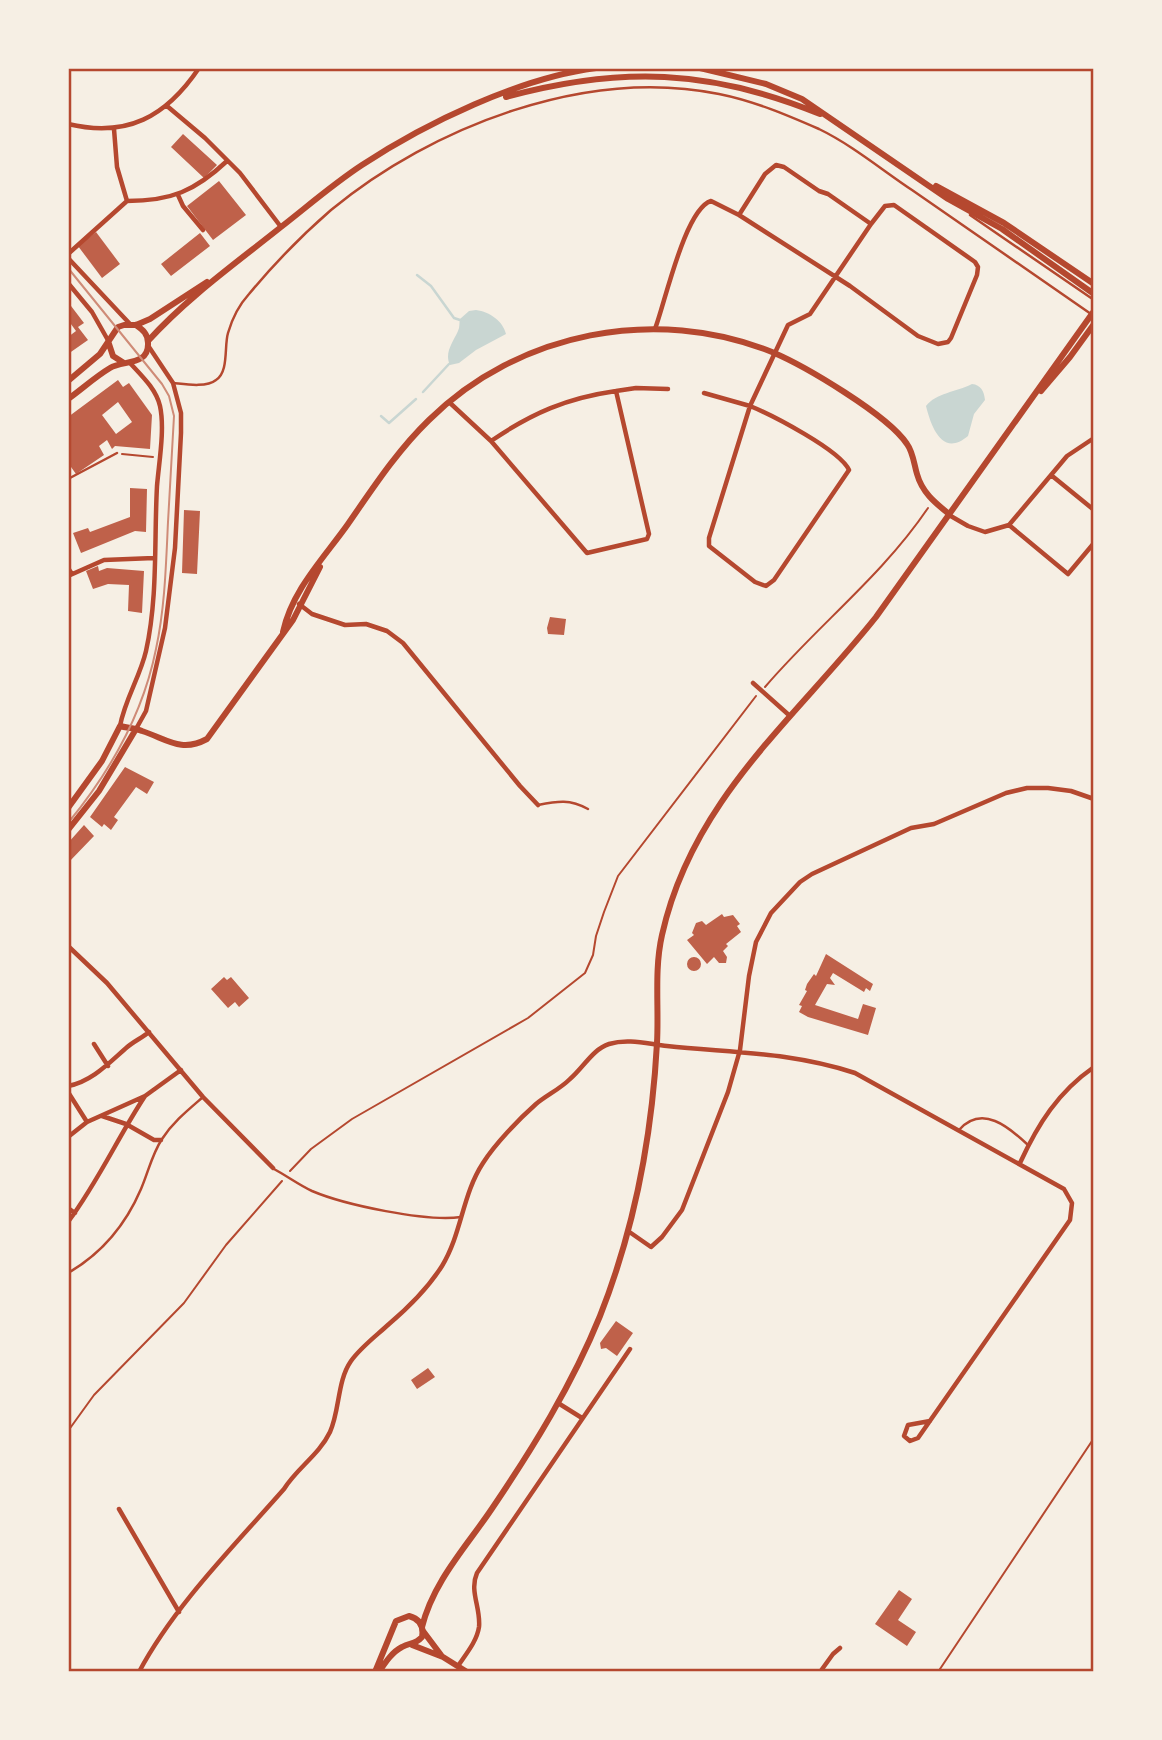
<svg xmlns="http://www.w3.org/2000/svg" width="1162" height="1740" font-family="'Titillium Web',sans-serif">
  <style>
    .water { fill: #c9d6d2 }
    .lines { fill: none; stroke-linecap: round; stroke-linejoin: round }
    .stream { stroke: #c9d6d2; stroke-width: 2.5 }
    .building { fill: #bf614a; fill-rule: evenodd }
    .path { stroke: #b5482f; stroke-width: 2 }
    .service { stroke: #b5482f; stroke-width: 2.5 }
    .minor { stroke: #b5482f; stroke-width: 4.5 }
    .tertiary { stroke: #b5482f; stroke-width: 6 }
    .secondary { stroke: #b5482f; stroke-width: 6 }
    .tram { stroke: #cf8b77; stroke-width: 2 }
    .neatline { fill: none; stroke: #b5482f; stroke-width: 2.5 }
  </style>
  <rect width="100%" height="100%" fill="#f6efe4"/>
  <!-- water -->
  <path class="water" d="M476,310C490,312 503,321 506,334L476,350L459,363L450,365C444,353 453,342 458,331C460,327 459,323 460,319L469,311Z
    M972,384C981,385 984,391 985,400L974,414L968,436C942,458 931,426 926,406C936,393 956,392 972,384Z"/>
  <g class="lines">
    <!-- stream -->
    <path class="stream" d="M417,275L431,286L454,318L460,320
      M423,392L449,364
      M381,416L389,423L416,399"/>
  </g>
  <!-- building -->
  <path class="building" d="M183,134L217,165L204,178L171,147Z
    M219,181L246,215L213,240L187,206Z
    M96,232L120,264L102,278L78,246Z
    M200,233L210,246L171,276L161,264Z
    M68,302L84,323L78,327L88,340L68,354V337L76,331L68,320Z
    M118,380L123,387L129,383L152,415L150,449L115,446L112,449L107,440L99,446L104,455L76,474L71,467L68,469V417ZM118,402L132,422L116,434L102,415Z
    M130,488L147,489L146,532L135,531L81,553L73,533L88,528L90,532L130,517Z
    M184,510L200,511L197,574L182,573Z
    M98,566L99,571L107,568L144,571L142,613L128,611L129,585L108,584L93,589L86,571Z
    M550,617L566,619L564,635L548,634L547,628Z
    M125,767L154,782L147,794L136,787L114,817L118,820L111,830L104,824L102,827L90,817Z
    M84,825L94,836L68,863V843Z
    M722,914L724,917L733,915L740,924L737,926L741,932L726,944L728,946L723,951L727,957L726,963H719L714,957L707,964L687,940L694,935L692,933L696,923L702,921L706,925Z
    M826,954L873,984L870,991L866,988L864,992L833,973L830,978L835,985L827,984L815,1005L858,1019L863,1004L876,1008L868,1035L808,1017L799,1012L802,1006L799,1005L807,991L805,990L807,984L814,974L816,976Z
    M687 964a7 7 0 1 1 14 0a7 7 0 1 1-14 0Z
    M224,977L227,980L231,977L249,998L239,1007L235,1002L228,1008L211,989Z
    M616,1321L633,1333L617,1356L606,1348L601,1349L600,1343Z
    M428,1368L435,1377L417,1389L411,1380Z
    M899,1590L912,1599L898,1620L916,1632L907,1646L875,1624Z"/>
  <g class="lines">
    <!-- path -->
    <path class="path" d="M122,454L153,457
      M765,687C818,625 882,576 928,508
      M290,1171L311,1149L352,1119L528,1018L585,973L593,955L596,936L604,912L618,876L756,696
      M68,1431L94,1395L184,1303L226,1245L282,1181
      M938,1672L1094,1438"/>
    <!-- service -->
    <path class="service" d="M970,215L1094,300
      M173,383C184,384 206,388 216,380C229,372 224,346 228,333C232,319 239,305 249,294C274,264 301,236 331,210C433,126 586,67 719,94C754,101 787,115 819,129C852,145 882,170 912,190C972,231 1031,273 1091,314
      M68,479L117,453
      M538,805C558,801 570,799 588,809
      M959,1130C982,1104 1009,1127 1028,1145
      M274,1169C287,1176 299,1185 312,1191C345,1205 426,1222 461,1217
      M68,1273C101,1254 126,1224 141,1189C148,1173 152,1154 162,1139C173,1122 188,1110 203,1097"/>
    <!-- minor -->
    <path class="minor" d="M167,106L205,138L240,173L281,227
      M68,124C127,138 166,117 199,68
      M114,129L117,167L127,201
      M178,195L183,206L203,230
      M739,215L850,286L918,336L938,344L948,342L951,338L977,275L978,267L975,262L894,205L885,206L871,224
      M68,254L127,201C171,201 195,191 227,161
      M68,258L130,324
      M68,283L92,312L109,342
      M655,329C665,303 685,209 711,201L739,215L765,174L776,165L784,167L819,191L828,194L871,224L810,314L788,325L750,406C772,415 840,450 849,470L774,580L766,586L755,582L709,546V538L750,406L704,393
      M616,391L636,388L668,389
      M449,402L491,441C532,413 567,398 616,391L649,534L647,539L587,553L491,441
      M1051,475L1094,510
      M949,515L968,526L985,532L1009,525L1067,456L1094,438
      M1009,525L1068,574L1094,543
      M68,568L72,574
      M68,576L104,560L154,558
      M299,604L312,614L345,625L366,624L387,631L403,643L520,786L538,805
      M753,683L790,716
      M120,726C125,699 140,677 146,651C158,597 154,541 157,486C159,462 165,429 160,406C156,389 142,376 130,363
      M136,729L146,711L165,628L175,548L181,433V413L173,383L149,347
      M68,946L107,983L203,1097L273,1168
      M94,1044L108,1066
      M68,1086C91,1082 109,1063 125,1049C132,1042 142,1038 149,1032
      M68,1092L87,1122
      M102,1116L126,1124L154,1140H161
      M68,1137L87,1122L145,1096L181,1070
      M1020,1163C1038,1124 1058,1092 1094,1067
      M68,1208L75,1213
      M68,1222C98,1182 118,1137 145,1096
      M628,1231L651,1247L662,1237L682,1210L728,1092L740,1050L749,976L756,942L771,913L800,882L812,874L911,828L934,824L1006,793L1027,788H1048L1071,791L1094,799
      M558,1403L582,1418
      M119,1509L179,1612
      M458,1666C466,1654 477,1641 479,1627C481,1608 469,1591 477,1573L630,1349
      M139,1672C174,1606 234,1546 284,1489C297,1468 319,1455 330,1432C340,1410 337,1381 351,1361C361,1347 376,1336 389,1324C409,1307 428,1288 442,1266C462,1233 462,1195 483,1163C495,1144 519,1119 536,1104C547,1095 560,1089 570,1079C583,1068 593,1049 609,1044C628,1038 648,1044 667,1046C734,1053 790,1052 855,1073L1064,1189L1072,1203L1070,1220L918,1438L910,1441L904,1436L908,1425L930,1421
      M820,1672L833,1654L840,1648"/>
    <!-- tertiary -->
    <path class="tertiary" d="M283,632C292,590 324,558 348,524C373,488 397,451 429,420C518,332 656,305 772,352C805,366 888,415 907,444C913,452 914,464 917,474C922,492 934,502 949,514
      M68,808L102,761L120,726C127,728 135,728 142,731C167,739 181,753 207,739L293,620L320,567
      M68,830L99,791L136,729
      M423,1631L441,1655
      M412,1645L443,1657L467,1672"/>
    <!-- secondary -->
    <path class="secondary" d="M700,68L766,84L802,99L948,199L1002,229L1094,294
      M506,97C620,66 710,69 820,114
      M936,186L1004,223L1094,284
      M148,341C188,297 236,263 281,227C308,206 333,184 362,165C426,123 519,78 596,68
      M109,344L113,356L124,363
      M68,381L100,354L118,327L124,325H136L150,319L207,282
      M1041,391L1070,357L1094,324
      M68,399C82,389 95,377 110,368C123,360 149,366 148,343C148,334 143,330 136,325
      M422,1627C433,1582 466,1547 491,1510C533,1448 572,1385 600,1316C634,1230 652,1135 657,1043C659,1007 654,970 662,935C692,800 794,720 876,617L1094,311
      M375,1672L396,1621L409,1616C420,1619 424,1626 422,1637C415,1645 410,1642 402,1647C392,1652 385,1663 379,1672"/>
    <!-- tram -->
    <path class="tram" d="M68,268L162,384L169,396L174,416C172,451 170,487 168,522C166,564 165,607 156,649C143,714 110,772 68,823"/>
  </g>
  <!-- border -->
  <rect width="1162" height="1740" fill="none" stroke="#f6efe4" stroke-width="140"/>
  <rect x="70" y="70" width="1022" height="1600" class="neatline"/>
</svg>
